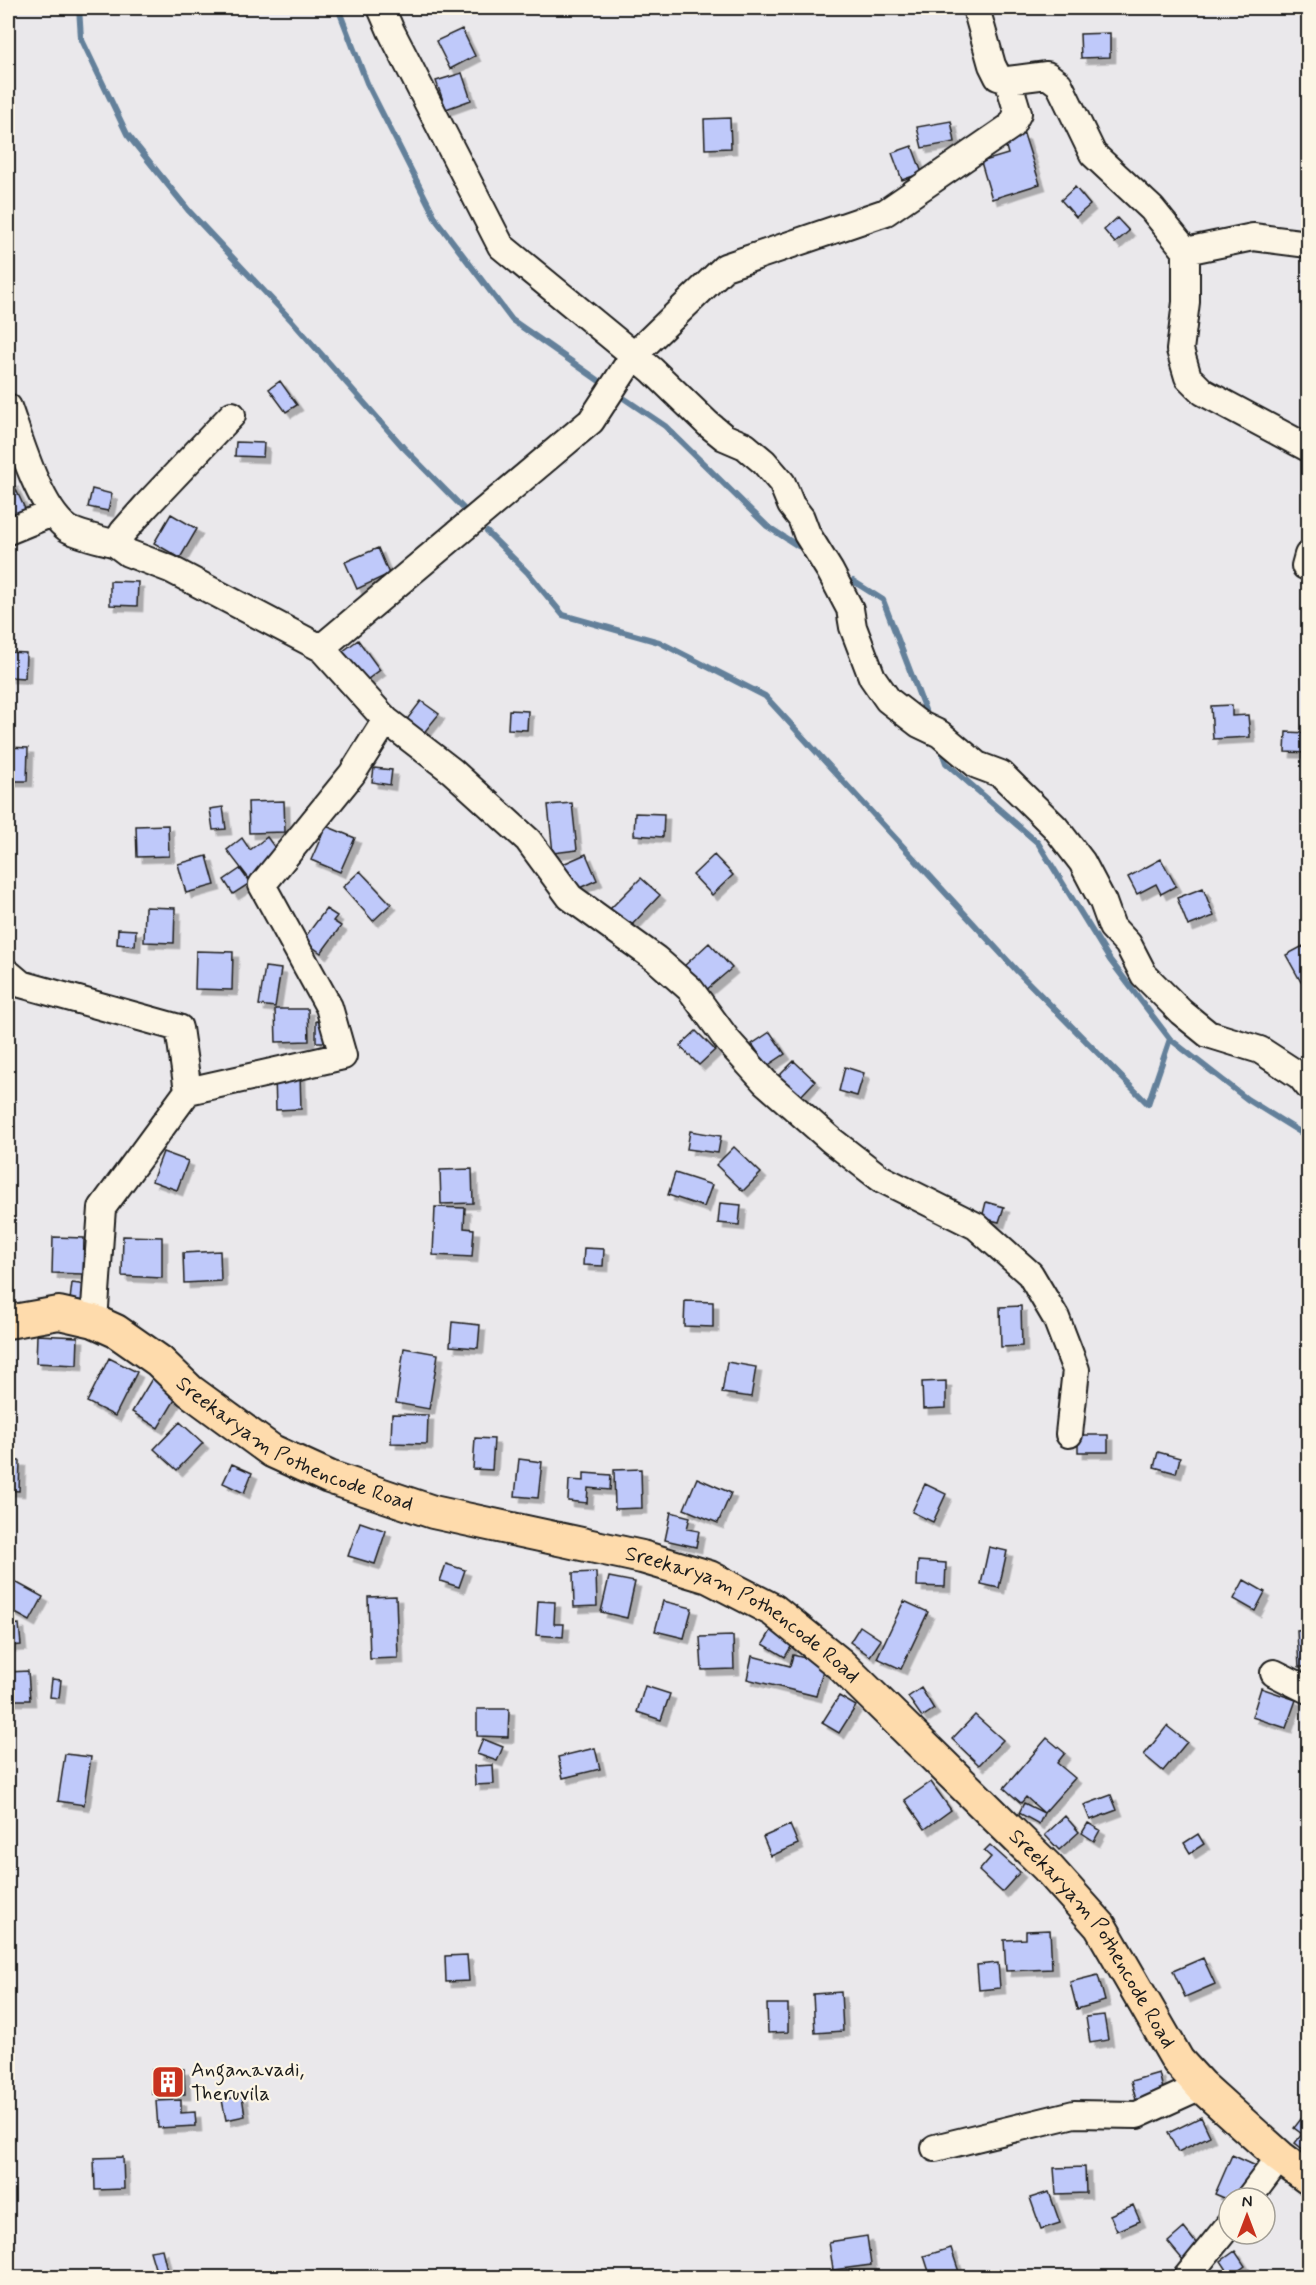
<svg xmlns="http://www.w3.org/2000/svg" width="1316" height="2285" font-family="Mynerve,sans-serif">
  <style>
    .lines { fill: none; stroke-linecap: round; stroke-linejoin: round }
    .stream { stroke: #64809a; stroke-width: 6 }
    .building { fill: #bfc9fa; stroke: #1c1c1c; stroke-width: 1.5; filter: url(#shadow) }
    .minor-casing { stroke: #1c1c1c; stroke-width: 30 }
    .major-casing { stroke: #1c1c1c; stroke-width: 36 }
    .minor { stroke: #fcf5e5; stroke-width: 26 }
    .major { stroke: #fedbac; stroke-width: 32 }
    .labels { text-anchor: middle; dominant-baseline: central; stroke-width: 4.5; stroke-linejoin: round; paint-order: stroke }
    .street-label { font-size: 21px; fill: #1c1c1c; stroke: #fcf5e5 }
    .poi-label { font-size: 21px; fill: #1c1c1c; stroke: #fcf5e5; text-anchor: start }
  </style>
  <defs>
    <filter id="shadow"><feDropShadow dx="5.5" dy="5.5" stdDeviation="0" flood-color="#0004"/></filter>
  </defs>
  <rect width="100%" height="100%" fill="#eae8eb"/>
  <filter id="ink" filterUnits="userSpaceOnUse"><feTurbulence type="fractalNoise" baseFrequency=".0167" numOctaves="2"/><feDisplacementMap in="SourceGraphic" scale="12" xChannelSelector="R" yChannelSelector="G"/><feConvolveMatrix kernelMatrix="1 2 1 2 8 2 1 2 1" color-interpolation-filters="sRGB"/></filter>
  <g filter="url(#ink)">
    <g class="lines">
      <!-- stream -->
      <path class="stream" d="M79,8L81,38L127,134L189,211L292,321L403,447L463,508
        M338,8L367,83L437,221L512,320L598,380
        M625,399L665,426L767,526L798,546
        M487,532L528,573L563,615L659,642L765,696L1018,972L1148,1104L1170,1039L1247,1099L1308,1137
        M853,581L883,600L925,710
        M942,752L946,763L1038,843L1110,960L1170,1039"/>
    </g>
    <!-- building -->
    <path class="building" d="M462,29L475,56L450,69L436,41Z
      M1110,33V57L1081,58L1080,34Z
      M462,73L471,100L446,109L436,81Z
      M730,118L731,148L705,149L704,119Z
      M951,121L955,142L922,148L917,127Z
      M1024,134L1040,184L992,199L981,162L1008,154L1004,140Z
      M912,146L922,173L902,180L892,153Z
      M1075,187L1090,205L1076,217L1061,200Z
      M1117,218L1129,231L1115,243L1104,230Z
      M280,381L297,405L286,412L269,389Z
      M236,442L264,443L263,457L235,456Z
      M12,481L25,509L8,517V483Z
      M92,489L112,494L108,511L88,507Z
      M171,514L197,529L180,558L154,543Z
      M378,548L389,574L357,589L345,562Z
      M110,581L138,582L137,606L110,605Z
      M358,640L380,670L364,682L342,652Z
      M8,652L26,653L25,678L8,677Z
      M421,701L439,714L422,735L405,722Z
      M1232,705V716L1248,715L1250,737L1213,739L1211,706Z
      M509,710L528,711L527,730L508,729Z
      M1286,732L1308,733V753L1285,752Z
      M8,747L28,748L27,781H8Z
      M374,768L392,770L390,785L372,782Z
      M284,801L285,832L249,833L248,802Z
      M572,803L577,850L553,853L548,805Z
      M223,807L226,829L213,830L210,809Z
      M635,813L664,814L663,837L634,835Z
      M168,825L169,856L137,857L136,826Z
      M326,826L355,838L340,872L311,860Z
      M267,837L281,856L250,880L227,850L242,838L250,850Z
      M586,854L597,880L575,890L563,864Z
      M714,855L733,875L712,895L693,875Z
      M207,856L215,885L186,893L178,864Z
      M1161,859L1176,886L1161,894L1156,884L1137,894L1128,877Z
      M240,869L250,883L233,894L224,880Z
      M360,871L391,904L373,921L343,887Z
      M641,878L660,895L626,931L606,913Z
      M1203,888L1214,916L1188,926L1177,898Z
      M145,907L175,908L174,943L144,942Z
      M326,909L337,916L333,921L341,926L321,953L303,940Z
      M118,929L136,930L135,946L117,944Z
      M709,943L732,968L705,991L683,967Z
      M1303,946L1308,957V978L1301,982L1286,955Z
      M196,951L233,952L232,990L195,989Z
      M265,967L281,969L275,1007L259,1005Z
      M275,1009H308L309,1041L276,1042Z
      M316,1021L330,1022V1042H316Z
      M696,1031L715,1050L699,1065L680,1046Z
      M770,1032L785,1054L767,1066L752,1044Z
      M794,1061L815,1081L800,1097L778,1077Z
      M845,1067L864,1073L857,1096L839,1091Z
      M300,1074L301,1109L276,1110L275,1075Z
      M690,1131L721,1136L718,1153L687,1149Z
      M734,1147L761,1173L743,1191L716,1165Z
      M163,1152L188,1161L177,1190L152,1181Z
      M472,1169L473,1203L441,1204L440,1170Z
      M675,1173L712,1185L704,1207L668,1195Z
      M986,1202L1004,1207L999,1222L982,1218Z
      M720,1203L741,1205L739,1225L718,1223Z
      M435,1207L465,1208L464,1228L474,1229L472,1257L433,1255Z
      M123,1236L162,1237V1278L122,1276Z
      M53,1237L84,1238L83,1274L52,1273Z
      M584,1248L604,1249L603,1266L583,1265Z
      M220,1251L221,1281L184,1283L183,1253Z
      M72,1283L87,1285L85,1301L70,1300Z
      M685,1301L713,1302V1327L684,1326Z
      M1021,1306L1022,1346L1001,1347L1000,1307Z
      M452,1322L480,1325L478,1348L450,1346Z
      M37,1335L78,1337L77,1365L36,1363Z
      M404,1348L438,1354L429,1409L396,1403Z
      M109,1358L137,1372L115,1416L87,1402Z
      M727,1362L756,1367L751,1397L722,1393Z
      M153,1377L179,1393L158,1428L132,1412Z
      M946,1381V1408L923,1409L922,1382Z
      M392,1414L428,1415L427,1444L391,1443Z
      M180,1422L203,1443L177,1470L154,1449Z
      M1078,1435H1108V1452H1078Z
      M475,1438L494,1439L492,1470L473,1469Z
      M1158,1452L1180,1458L1176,1473L1154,1467Z
      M519,1459L542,1462L538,1498L515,1496Z
      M8,1461H20L19,1491L8,1490Z
      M232,1464L252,1473L244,1493L223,1483Z
      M641,1469L642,1508L615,1509L614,1470Z
      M584,1473L611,1475L610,1490L588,1488L587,1503L568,1501L569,1480L584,1481Z
      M697,1478L731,1493L718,1523L684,1509Z
      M925,1484L946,1494L933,1522L912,1512Z
      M671,1512L690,1517L687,1529L699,1531L696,1547L665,1540Z
      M360,1522L386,1531L375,1564L348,1556Z
      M989,1547L1007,1551L999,1588L981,1584Z
      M918,1561L946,1563L945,1587L917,1586Z
      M446,1564L465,1570L459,1587L440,1581Z
      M596,1572L597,1606L574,1607L573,1573Z
      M609,1577L635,1582L627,1618L601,1612Z
      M8,1578L43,1597L30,1621L8,1609Z
      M1244,1580L1265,1592L1255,1611L1234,1599Z
      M396,1596L398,1658L370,1659L368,1597Z
      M538,1601L555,1602L554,1624H564L563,1637L536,1635Z
      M663,1601L692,1608L684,1638L655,1631Z
      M904,1601L928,1612L901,1669L877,1658Z
      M19,1624L21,1645L8,1646V1625Z
      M860,1626L881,1640L870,1656L850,1642Z
      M772,1629L794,1642L785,1657L763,1644Z
      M1308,1630V1667H1299L1297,1631Z
      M733,1636L734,1669L702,1670L700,1637Z
      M793,1655L825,1663L816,1696L747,1679L752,1656L790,1666Z
      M28,1671L30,1700H8V1672Z
      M52,1679L61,1680L59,1698L50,1697Z
      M645,1686L670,1694L661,1720L637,1712Z
      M921,1688L934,1709L922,1717L908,1697Z
      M1261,1688L1296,1700L1286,1728L1252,1717Z
      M839,1696L856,1706L839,1733L822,1723Z
      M477,1709H509L508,1737L477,1736Z
      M975,1715L1003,1740L979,1765L952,1739Z
      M1167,1726L1187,1742L1163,1771L1144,1755Z
      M1047,1738L1065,1753L1057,1763L1075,1778L1044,1813L1026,1797L1021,1803L1004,1788Z
      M483,1739L503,1747L497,1761L477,1754Z
      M595,1748L600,1769L563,1778L558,1757Z
      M65,1754L91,1757L84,1805L58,1801Z
      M493,1765L494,1784L475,1785L474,1766Z
      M931,1782L951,1810L925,1829L905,1800Z
      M1111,1795L1117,1810L1090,1820L1084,1805Z
      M1024,1803L1044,1813L1039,1824L1019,1813Z
      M1065,1816L1079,1832L1059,1850L1045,1835Z
      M1088,1823L1100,1830L1094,1841L1082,1833Z
      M790,1825L798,1844L771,1856L763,1837Z
      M1198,1834L1204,1844L1190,1853L1184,1843Z
      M990,1845L1020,1872L1002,1892L979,1871L991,1857L984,1851Z
      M1050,1930L1052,1969L1006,1971L1004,1940L1026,1939V1931Z
      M467,1955L469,1981L446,1982L445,1956Z
      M1203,1958L1215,1984L1185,1997L1173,1971Z
      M998,1963L1000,1988L979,1990L977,1965Z
      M1098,1975L1105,2001L1077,2009L1070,1982Z
      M841,1992L843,2031L815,2033L813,1994Z
      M767,2004H788V2032L768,2033Z
      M1104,2015L1108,2040L1090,2043L1086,2017Z
      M184,2069L185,2094H152V2070Z
      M1159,2073L1164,2093L1136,2100L1131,2081Z
      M242,2096L245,2116L226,2120L222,2100Z
      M181,2100V2113L195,2112L196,2126L158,2128L156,2101Z
      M1308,2110V2153L1295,2143L1302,2134L1294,2128Z
      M1201,2117L1210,2136L1178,2152L1168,2133Z
      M1232,2155L1258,2167L1245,2198H1229V2200L1215,2194Z
      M123,2157L124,2189L95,2190L94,2158Z
      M1085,2167L1086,2193L1056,2194L1054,2168Z
      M1049,2192L1060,2223L1041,2229L1030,2198Z
      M1133,2205L1140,2221L1117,2231L1110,2215Z
      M1184,2228L1199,2247L1183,2260L1168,2242Z
      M867,2236L871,2265L833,2270L829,2242Z
      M951,2248L960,2275L952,2278H931L924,2256Z
      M162,2249L169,2278H158L150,2251Z
      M1235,2251L1245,2266L1231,2276L1221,2261Z"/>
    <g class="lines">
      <!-- minor casing -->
      <g class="minor-casing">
        <path id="minor" d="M381,8L391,31L501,246L652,370L708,424L724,437L745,446L764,462L782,483L791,505L801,518L807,534L830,571L850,609L853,627L872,677L888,700L919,724L940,734L977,765L1001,774L1055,827L1082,862L1103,902L1112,927L1128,944L1144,975L1181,1012L1208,1034L1260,1050L1300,1076L1308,1086
          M976,8L992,65L998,77L1008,80L1047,75L1059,84L1093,154L1152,209L1186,251V302L1180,350L1188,377L1203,392L1308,448
          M1186,251L1253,237L1308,244
          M8,407C20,440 39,507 67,528C77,535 103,540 116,544
          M232,415L146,506L123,532L116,544L128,553L170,569L321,648L386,720L452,771L528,840L570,897L656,959L690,989L728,1041L765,1082L831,1140L880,1178L976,1226L1030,1274L1056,1318L1076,1370L1069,1434
          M8,531L52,513
          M1305,566L1308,555
          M321,648L591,421L634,355L725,267L886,212L1011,126L1018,113L1008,80
          M8,973L21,984L179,1028L188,1091
          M94,1321L102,1208L188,1091L343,1056L329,1007L262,885L352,774L386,720
          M1274,1673L1308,1690
          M935,2148L1074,2114L1137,2115L1201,2086
          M1249,2198L1280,2157
          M1186,2278L1229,2225"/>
      </g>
      <!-- major casing -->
      <g class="major-casing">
        <g id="major">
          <path id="s1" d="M8,1322L59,1313L94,1321L116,1331L159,1361L190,1391L272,1451L329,1477L433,1512L642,1557L709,1577L773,1610L840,1664L1047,1867L1100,1926L1178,2061L1201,2086L1280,2157L1308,2178"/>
        </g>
      </g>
      <!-- minor -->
      <use href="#minor" class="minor"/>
      <!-- major -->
      <use href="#major" class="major"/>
    </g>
  </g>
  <!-- icons -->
  <defs>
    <g id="building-square" transform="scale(1.725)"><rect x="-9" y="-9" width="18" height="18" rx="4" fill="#c8321e" stroke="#fcf5e5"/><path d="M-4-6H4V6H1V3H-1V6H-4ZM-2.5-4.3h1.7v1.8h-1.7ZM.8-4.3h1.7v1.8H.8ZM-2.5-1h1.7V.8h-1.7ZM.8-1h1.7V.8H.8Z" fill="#fff"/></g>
  </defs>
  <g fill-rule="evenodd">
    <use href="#building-square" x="168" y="2082"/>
  </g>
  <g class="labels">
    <!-- street labels -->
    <g class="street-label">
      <text stroke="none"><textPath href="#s1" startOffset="326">Sreekaryam Pothencode Road</textPath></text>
      <text stroke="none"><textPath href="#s1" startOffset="812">Sreekaryam Pothencode Road</textPath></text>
      <text stroke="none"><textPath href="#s1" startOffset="1298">Sreekaryam Pothencode Road</textPath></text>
    </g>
    <!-- poi labels -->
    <g class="poi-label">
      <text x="191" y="2070">Anganavadi,<tspan x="191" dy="24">Theruvila</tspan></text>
    </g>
  </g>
  <!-- margin -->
  <rect width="1316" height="2285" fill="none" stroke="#fcf5e5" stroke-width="30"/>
  <rect x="15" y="15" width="1286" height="2255" fill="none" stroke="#1c1c1c" stroke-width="2" filter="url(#ink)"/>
  <!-- north arrow -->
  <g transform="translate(1247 2216)"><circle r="28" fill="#fcf5e5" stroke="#a29e95" stroke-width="1.5"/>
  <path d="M0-4.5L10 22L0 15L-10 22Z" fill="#c8321e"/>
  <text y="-9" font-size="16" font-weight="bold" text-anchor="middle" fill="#1c1c1c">N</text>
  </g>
</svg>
